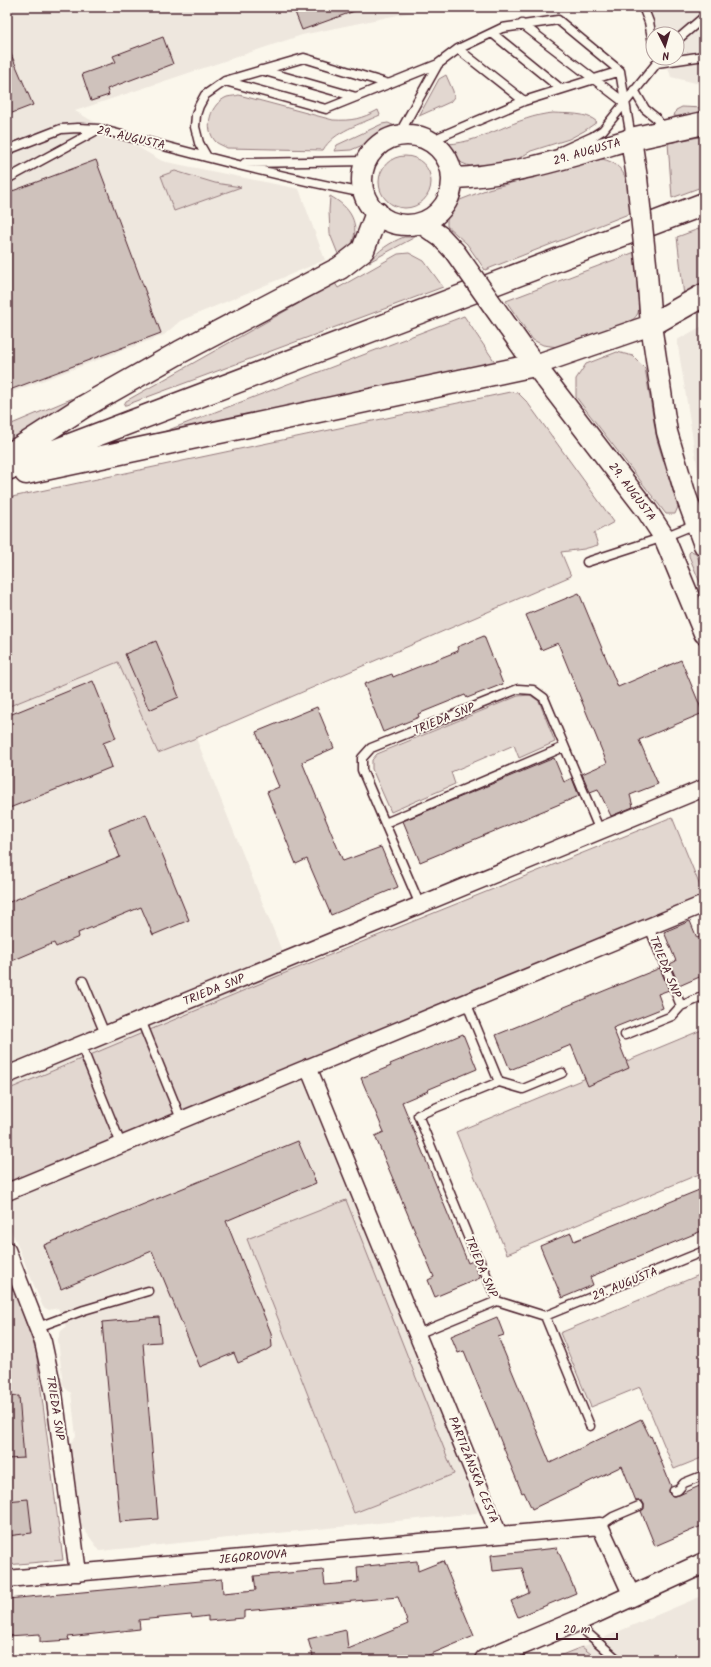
<svg xmlns="http://www.w3.org/2000/svg" width="711" height="1667" font-family="Kalam,sans-serif">
  <style>
    .built { fill: #eee7de }
    .green { fill: #e2d7d0; stroke: #967b7e }
    .building { fill: #cfc2bc; stroke: #4a1f2b }
    .lines { fill: none; stroke-linecap: round; stroke-linejoin: round }
    .service-casing { stroke: #4a1f2b; stroke-width: 11 }
    .minor-casing { stroke: #4a1f2b; stroke-width: 19 }
    .tertiary-casing { stroke: #4a1f2b; stroke-width: 23 }
    .primary-casing { stroke: #4a1f2b; stroke-width: 25 }
    .service { stroke: #fbf7ec; stroke-width: 8 }
    .minor { stroke: #fbf7ec; stroke-width: 16 }
    .tertiary { stroke: #fbf7ec; stroke-width: 20 }
    .primary { stroke: #fbf7ec; stroke-width: 22 }
    .tertiary-bridge-casing { stroke: #4a1f2b; stroke-width: 23; stroke-linecap: butt }
    .tertiary-bridge { stroke: #fbf7ec; stroke-width: 20 }
    .labels { text-anchor: middle; dominant-baseline: central; stroke-width: 4; stroke-linejoin: round; paint-order: stroke }
    .street-label { font-size: 12px; fill: #4a1f2b; stroke: #fbf7ec }
  </style>
  <rect width="100%" height="100%" fill="#fbf7ec"/>
  <filter id="ink" filterUnits="userSpaceOnUse"><feTurbulence type="fractalNoise" baseFrequency=".025" numOctaves="2"/><feDisplacementMap in="SourceGraphic" scale="8" xChannelSelector="R" yChannelSelector="G"/><feConvolveMatrix kernelMatrix="1 2 1 2 8 2 1 2 1" color-interpolation-filters="sRGB"/></filter>
  <g filter="url(#ink)">
    <!-- built -->
    <path class="built" d="M7,7H436L302,35L75,111L162,161L299,189L325,260L180,321L164,335L7,394Z
      M649,7H704V85L671,77L665,58H677V34H658Z
      M704,325V509L677,340Z
      M118,662L158,752L196,738L290,971L7,1090V707Z
      M297,1066L480,1504L477,1513L100,1551L80,1524L70,1444L76,1436L71,1393L63,1386L58,1339L61,1331L66,1327L58,1308L49,1310L43,1307L7,1220V1185Z
      M704,1595V1660H585L591,1654L582,1647Z"/>
    <!-- green -->
    <path class="green" d="M446,75L453,91L454,97L450,102L419,116L439,79Z
      M239,95L333,120C352,121 361,119 378,110L380,115C361,124 334,131 323,150L227,148C224,146 218,144 216,142C203,128 210,104 227,97C231,96 236,96 239,95Z
      M682,107L704,108V113L686,117L674,116L676,110Z
      M553,113C566,114 587,112 597,122L584,131L569,139L531,151L516,160L474,168L462,163L453,155L448,144C485,142 516,116 553,113Z
      M388,123L395,126L376,136L365,144L351,150L334,151L337,145L382,124Z
      M704,136V186L672,198L668,143Z
      M379 182a26 26 0 1 1 52 0a26 26 0 1 1-52 0Z
      M602,159C630,165 628,189 631,213L485,270L467,244L447,226V217L460,200L488,189Z
      M175,171L215,183L241,187L174,211L161,176Z
      M330,196C350,207 362,224 350,248C348,252 343,256 340,259L330,234L329,211Z
      M704,227V284L684,296L677,237Z
      M404,237H415L369,262C379,250 389,243 404,237Z
      M635,252C636,267 642,299 638,313C636,318 631,321 627,323L558,347L543,345L533,340L506,301Z
      M409,253L424,261L443,287L126,405H124L126,401L335,283L338,288L398,254Z
      M464,316L497,365L140,441Z
      M617,352L633,356L645,368L657,440L678,507L675,514H666L576,397V379L586,364Z
      M116,380L7,444V426Z
      M510,392L518,393L527,402L614,522L594,533L598,545L584,549L561,552L571,576L196,738L158,753L118,662L7,707V498Z
      M691,551L696,553L704,574V592L689,556V553Z
      M530,695L539,701L555,742L519,758L514,745L451,772L455,784L391,812L372,769V760L377,754L518,696Z
      M672,817L704,896L297,1066L7,1185V1090L290,971Z
      M704,1029V1172L507,1254L456,1132Z
      M346,1200L454,1474L354,1513L247,1239Z
      M704,1273V1457L674,1469L640,1387L591,1407L560,1333Z
      M7,1283L13,1286L36,1351L63,1560L7,1565Z
      M582,1647L591,1654L585,1660H549Z"/>
    <!-- building -->
    <path class="building" d="M293,7H359L360,9L302,30Z
      M163,37L173,64L107,89L109,95L91,101L82,74L116,62L113,56Z
      M7,45L33,105L7,115Z
      M96,160L161,333L7,391V193Z
      M579,593L618,687L681,660L703,713L639,740L658,784L630,795L633,807L611,816L598,789L590,792L582,774L607,763L558,643L541,650L526,615Z
      M484,636L503,684L467,698L465,695L418,714L419,717L383,732L364,684L392,674L393,677L458,651L457,647Z
      M156,641L179,697L149,710L125,654Z
      M93,681L116,738L103,743L112,767L7,809V716Z
      M317,707L334,748L302,762L343,861L381,847L398,887L331,915L307,859L296,864L267,792L279,787L256,732Z
      M554,758L564,782L572,778L579,796L420,862L403,821Z
      M146,814L189,920L153,935L141,907L78,933L79,937L67,942L56,947L54,943L7,963V903L120,857L109,829Z
      M690,921L697,938L704,935V975L679,986L670,964L676,961L664,932Z
      M660,968L669,990L658,994L663,1008L613,1028L629,1068L588,1086L571,1045L510,1070L496,1035Z
      M463,1034L477,1069L427,1090L428,1091L402,1102L468,1263L473,1261L480,1278L435,1297L428,1280L434,1277L375,1136L384,1132L361,1078L391,1066L390,1064Z
      M298,1141L316,1183L226,1221L271,1333L272,1347L266,1351L238,1363L234,1353L200,1367L152,1251L61,1289L44,1245Z
      M704,1188V1230L590,1277L593,1285L562,1298L540,1246L571,1233L574,1241Z
      M159,1317L161,1342L143,1343L158,1519L120,1522L102,1322Z
      M497,1317L504,1335L498,1337L550,1463L641,1419L650,1437L651,1436L671,1486L669,1490L670,1495L673,1496L679,1495L704,1484V1525L655,1546L641,1511L644,1509V1504L642,1501H636L622,1466L532,1509L524,1492L522,1493L464,1351L458,1353L451,1336Z
      M19,1396L24,1458L7,1459V1397Z
      M28,1499L32,1533L7,1536V1501Z
      M557,1548L576,1593L518,1617L511,1601L529,1593L522,1568L493,1571L491,1555Z
      M417,1561L418,1571L443,1561L474,1636L417,1660H314L308,1639L346,1630L348,1649L408,1624L398,1597L244,1611V1618L208,1621V1616L192,1618L191,1615L139,1620L140,1629L68,1637L69,1640L40,1642V1634L7,1636V1599L222,1579L223,1593L256,1590L254,1576L323,1570L325,1585L358,1582L357,1567Z"/>
    <g class="lines">
      <!-- service casing -->
      <g class="service-casing">
        <path id="service" d="M643,7L649,22L653,43
          M522,24L625,103
          M492,33L561,89
          M677,40L704,17
          M458,49L524,101
          M657,63L704,56
          M261,70L356,97
          M225,81L326,109L438,64L458,49L502,28L558,20L620,71L631,138
          M634,90L645,109L655,117L664,130
          M398,136L438,64
          M430,141L524,101L620,71
          M7,150L61,129L78,128L99,129C187,152 275,176 364,193
          M561,151L592,137L603,130L661,58
          M207,157L199,143L195,127L196,115L199,106L205,95L225,81L304,58L389,84
          M245,163L366,161
          M7,179L99,129
          M587,562L664,537L696,524
          M385,823L564,747
          M420,905L362,770V758L371,748L518,689L533,690L544,698L600,831
          M649,927L681,1006
          M83,981L105,1034
          M466,1002L499,1082
          M141,1020L181,1119
          M625,1035L672,1016L681,1006L704,996
          M81,1045L121,1144
          M499,1082L523,1089L562,1073
          M497,1301L482,1265L473,1249L418,1115L499,1082
          M497,1301L545,1316
          M545,1316L704,1251
          M545,1316L590,1426
          M38,1327L84,1310L148,1291
          M417,1334L497,1301
          M674,1491L678,1490L684,1483L704,1475
          M600,1526L613,1517L639,1506
          M576,1623L618,1660"/>
      </g>
      <!-- minor casing -->
      <g class="minor-casing">
        <path id="minor" d="M308,1067L499,1535
          M7,1075L704,788
          M7,1192L704,904
          M7,1250L43,1342L54,1393L78,1573
          M7,1579L600,1526L632,1596"/>
      </g>
      <!-- tertiary casing -->
      <g class="tertiary-casing">
        <path id="tertiary" d="M362 180a45 45 0 1 1 90 0a45 45 0 1 1-90 0Z
          M453,178C514,176 573,156 631,139L637,178
          M421,223L441,237L455,252
          M647,273L651,325L667,432L686,496L704,545
          M508,327L535,365L647,511L664,537L704,633
          M535,365L651,325
          M485,1660L575,1622L704,1563"/>
      </g>
      <!-- primary casing -->
      <g class="primary-casing">
        <path id="primary" d="M631,139L704,123
          M651,325L704,295
          M7,456L83,407L180,352L340,268L363,250L377,213
          M7,469L704,204
          M26,473L535,365"/>
      </g>
      <!-- service -->
      <use href="#service" class="service"/>
      <!-- minor -->
      <use href="#minor" class="minor"/>
      <!-- tertiary -->
      <use href="#tertiary" class="tertiary"/>
      <!-- primary -->
      <use href="#primary" class="primary"/>
      <!-- tertiary-bridge casing -->
      <g class="tertiary-bridge-casing">
        <path id="tertiary-bridge" d="M637,178L647,273
          M455,252L508,327"/>
      </g>
      <!-- tertiary-bridge -->
      <use href="#tertiary-bridge" class="tertiary-bridge"/>
    </g>
  </g>
  <g class="labels">
    <!-- street labels -->
    <g class="street-label">
      <text transform="translate(131 138) rotate(13)">29. AUGUSTA</text>
      <text transform="translate(587 152) rotate(-16)">29. AUGUSTA</text>
      <text transform="translate(632 492) rotate(53)">29. AUGUSTA</text>
      <text transform="translate(444 719) rotate(-22)">TRIEDA SNP</text>
      <text transform="translate(665 967) rotate(68)">TRIEDA SNP</text>
      <text transform="translate(214 990) rotate(-22)">TRIEDA SNP</text>
      <text transform="translate(481 1267) rotate(67)">TRIEDA SNP</text>
      <text transform="translate(625 1284) rotate(-22)">29. AUGUSTA</text>
      <text transform="translate(55 1408) rotate(81)">TRIEDA SNP</text>
      <text transform="translate(473 1470) rotate(68)">PARTIZÁNSKA CESTA</text>
      <text transform="translate(253 1557) rotate(-5)">JEGOROVOVA</text>
    </g>
  </g>
  <!-- margin -->
  <rect width="711" height="1667" fill="none" stroke="#fbf7ec" stroke-width="24"/>
  <rect x="12" y="12" width="687" height="1643" fill="none" stroke="#4a1f2b" stroke-width="1.5" filter="url(#ink)"/>
  <!-- north arrow -->
  <g transform="translate(665 46) rotate(175)"><circle r="19" fill="#fbf7ec" stroke="#b4a19f"/>
  <path d="M0-3L7 15L0 10L-7 15Z" fill="#4a1f2b"/>
  <text y="-6" font-size="11" font-weight="bold" text-anchor="middle" fill="#4a1f2b">N</text>
  </g>
  <!-- scale -->
  <path d="M557 1633v6h60v-6" fill="none" stroke="#4a1f2b" stroke-width="2"/>
  <text x="563" y="1633" font-size="12" fill="#4a1f2b" stroke="#fbf7ec" stroke-width="3" paint-order="stroke">20 m</text>
</svg>
